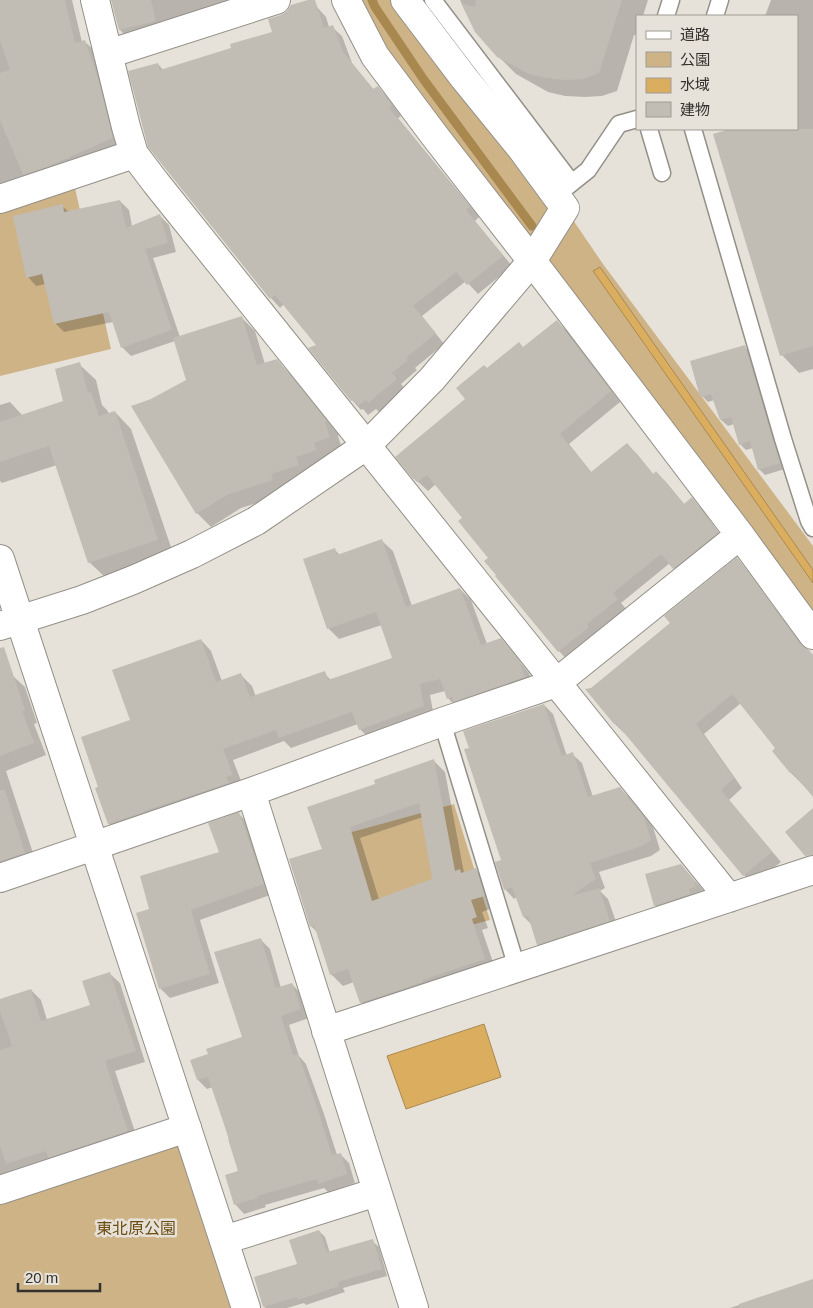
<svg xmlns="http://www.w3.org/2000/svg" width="813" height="1308" font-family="Helvetica,'Noto Sans JP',sans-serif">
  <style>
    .green { fill: #ceb387 }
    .water { fill: #dbae5f; stroke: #a98850 }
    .shadow { fill: #0003; fill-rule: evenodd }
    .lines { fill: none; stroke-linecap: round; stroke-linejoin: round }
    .stream { stroke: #a98850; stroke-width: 9 }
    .building { fill: #c1bcb4; fill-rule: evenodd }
    .service-casing { stroke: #949088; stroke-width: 19 }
    .minor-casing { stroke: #949088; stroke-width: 30 }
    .tertiary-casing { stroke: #949088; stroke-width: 30 }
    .service { stroke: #fff; stroke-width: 16 }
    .minor { stroke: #fff; stroke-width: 28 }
    .tertiary { stroke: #fff; stroke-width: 28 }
    .labels { text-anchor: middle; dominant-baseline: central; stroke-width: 5; stroke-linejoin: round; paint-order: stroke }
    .park-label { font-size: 16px; fill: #6d4e12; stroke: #e7e2d9 }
  </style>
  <rect width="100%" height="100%" fill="#e7e2d9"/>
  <!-- green -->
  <path class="green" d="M347,0H405L565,208L532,261Z
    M75,188L111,349L0,376V212Z
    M573,220L603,264L813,546V635L547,267V253Z
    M454,804L490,920L367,953L319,841Z
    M187,1128L246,1308H0V1190Z"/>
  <!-- water -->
  <path class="water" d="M600,267L813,570V583L593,271Z
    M484,1024L501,1077L406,1109L387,1056Z"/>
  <!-- shadow -->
  <path class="shadow" d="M0,0H72L82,42L84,41L95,51L123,148L0,191Z
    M113,0H230L215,4L216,8L162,21L165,31L130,40L120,30Z
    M460,0H648L643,16H637V35H634L617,91L602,96L585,97L565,96L548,92L516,74L498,56L476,31Z
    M771,0H813V369L799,373L782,355L715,135L734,129H797V16H765Z
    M317,7L326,17L329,27H332L342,36L352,63L374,90L378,87L387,97L401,116L398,118L479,217L475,221L512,266L478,294L466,281L422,316L444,344L415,368L417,370L401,384L406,390L379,412L376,409L368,415L363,409L361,410L352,400L318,346L284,304L280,308L271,298L149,146L158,64L164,71L232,49L273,33Z
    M120,201L129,210L132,226L160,216L169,225L176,252L153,258L180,337L241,317L255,331L265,364L276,360L290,374L339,435L338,436L343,451L285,494L241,508L211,527L197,513L151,400L188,380L175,341L131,356L122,347L113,322L64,332L55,323L46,284L36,286L28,277L62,206L69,212Z
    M557,322L567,331L620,402L569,444L592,473L627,444L637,454L654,475L656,472L666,482L685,505L691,499L701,508L726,543L684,578L670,563L621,603L627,610L568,661L559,651L490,558L464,519L436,484L428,491L414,478L487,369L524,349Z
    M745,347L751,353L785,469L765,475L759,469L753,448L746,450L740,444L734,424L728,426L721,420L714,400L708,402L702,396Z
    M79,364L96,380L102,405L107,410L109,414L115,412L131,429L174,556L106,578L89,562L57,465L2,483L0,481V405L10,402L23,416L65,402Z
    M382,541L393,551L412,606L460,589L471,600L487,644L500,640L511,651L529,673L535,688L458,709L448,698L445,691L430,695L434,717L371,740L360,729L358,724L291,748L284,741L233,760L243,786L120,835L109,824L97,788H100L131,721L201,640L211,651L222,681L241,675L252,686L256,697L324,673L331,680L394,659L382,625L339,639L328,628L335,550L340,555Z
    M737,559L746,569L805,649L813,656V795L791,773L774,751L777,748L741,703L704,734L742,788L729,800L781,862L754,884L744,875L626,732L624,733L615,724L588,690L591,689L672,623Z
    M12,675L25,687L37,723L34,724L46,755L6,771L37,865L0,878V679Z
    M544,705L553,714L567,756L572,754L582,763L593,797L620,789L630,798L653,827L660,850L651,856L599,872L605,888L600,891L608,899L619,930L548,953L538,944L532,925L524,917L517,897L514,899L505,889L503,861Z
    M434,761L445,772L464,873L476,870L487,881L495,907L482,912L488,928L482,930L496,971L373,1014L361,1002L354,982L343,986L331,974L318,933L311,926L323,850L377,785ZM423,817L434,880L379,899L360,838Z
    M239,814L249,824L273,894L200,920L219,983L170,998L160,988L151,909L221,853Z
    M681,865L704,891L705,896L665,915L655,905Z
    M261,940L270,949L281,988L292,984L300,993L309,1018L289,1025L299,1056L306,1064L324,1114L337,1155L340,1154L349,1163L355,1183L328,1192L324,1188L265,1205L266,1207L244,1214L236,1205L227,1176L239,1172L213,1087L207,1089L198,1080L191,1061L209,1055L243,1038Z
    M109,973L120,983L145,1062L115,1071L138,1141L0,1186V1000L31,990L41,1000L47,1020L91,1006Z
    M319,1231L325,1237L330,1253L372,1241L379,1247L387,1276L343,1288L345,1292L306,1305L304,1303L287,1308H266L264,1307L299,1265Z
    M813,1281V1308H730Z"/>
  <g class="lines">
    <!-- stream -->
    <path class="stream" d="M372,0L375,7L424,80L532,226"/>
  </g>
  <!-- building -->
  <path class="building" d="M0,0H65L75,43L85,40L98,79L113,138L49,166L23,175L0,120V73L10,70L0,40Z
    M111,0H151L156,21L119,30Z
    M308,0H315L324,28L333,25L343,52L373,89L378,86L392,105L389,108L470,207L466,210L503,256L467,285L456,272L413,306L436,333L406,358L408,360L392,373L397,379L368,403L366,400L358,406L353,400L351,401L308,348L316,345L275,295L270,299L148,147L128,71L158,63L160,70L231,48L230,44L272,32L268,19L281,15L287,11L291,5Z
    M476,0H622L599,73L583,79L566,80L546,78L529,74L497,57L475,32L461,3L475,7Z
    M730,129H813V346L780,356L713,134Z
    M120,200L126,228L160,214L168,243L145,249L172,330L121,348L109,312L54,324L42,274L26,278L13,216L63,204L64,212Z
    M242,316L257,365L277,359L327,421L325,422L330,437L314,443L317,450L296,457L299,465L271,474L273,480L227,495L196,514L131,406L151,399L186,380L173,338Z
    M557,320L611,391L560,434L591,472L627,443L653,474L656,471L684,504L692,497L718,533L673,569L661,554L613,593L618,599L587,624L589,627L558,652L495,576L496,575L484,561L488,558L458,521L462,518L427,475L417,482L414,479H413L395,457L465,399L456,388L484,365L487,368L519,342L523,347Z
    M745,345L780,463L758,470L750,441L739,445L731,417L720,420L711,394L700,397L690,361Z
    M80,362L88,393L91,392L99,416L115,411L158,540L88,563L49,446L0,462V422L63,401L55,369Z
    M382,539L406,607L460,588L481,645L501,638L519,660L525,677L453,702L452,697L447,699L440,679L420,684L424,706L359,730L352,712L279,738L276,730L223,749L233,775L226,777L229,783L144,811V812L108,824L95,788L98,787L81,737L130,720L112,670L201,639L216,682L241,673L250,697L325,671L328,680L392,658L376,612L327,629L303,559L335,548L337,555Z
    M737,557L800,644L809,650L813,655V797L792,772L790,773L772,751L775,748L733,695L732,696L731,695L696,724L734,778L721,790L772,852L743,876L616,723L614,724L585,689L591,688L670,623L664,616Z
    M4,647L25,710L22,711L34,743L0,756V648Z
    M544,704L562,756L573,752L588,797L620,787L644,817L651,840L642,846L590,863L596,879L571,896L599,888L610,921L537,945L528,916L523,917L512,887L504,890L495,862L501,860L464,749L469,748L463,731Z
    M434,759L455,871L460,869L461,873L476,868L485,896L471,900L477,917L472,919L485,959L423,980V982L360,1003L348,969L330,975L314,925L310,927L289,859L322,849L307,807L375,784L374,780ZM419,803L432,879L372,901L350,827Z
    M0,790H5L25,853L0,861Z
    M813,808V855L805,856L785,832Z
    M239,812L264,884L191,910L210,974L159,989L136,913L149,909L140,876L219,852L208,823Z
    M681,864L694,880L696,887L689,889L690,894L654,906L645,874Z
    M261,938L276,988L292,983L301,1009L281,1016L293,1055L298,1054L316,1104L332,1155L341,1153L347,1174L318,1184L317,1179L257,1196L258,1198L234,1205L225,1175L238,1171L228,1139H229L208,1077L197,1080L190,1060L208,1054L206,1049L242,1037L214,952Z
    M110,972L136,1051L105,1061L128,1131L48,1158L46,1151L6,1164L0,1146V1050L12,1046L0,1011V999L31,989L41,1021L90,1005L82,981Z
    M319,1230L327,1252L373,1239L382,1269L338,1282L339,1286L298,1300L297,1297L263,1307L254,1277L297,1264L289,1240Z
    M813,1279V1308H739V1304Z"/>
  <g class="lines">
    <!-- service casing -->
    <g class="service-casing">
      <path id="service" d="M433,0L572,183
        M666,16L671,0
        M715,16L720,0
        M649,129L662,173
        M693,129L783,439L809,521L813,528
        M563,190L588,170L619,124L637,119
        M442,722L517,968"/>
    </g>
    <!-- minor casing -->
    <g class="minor-casing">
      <path id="minor" d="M95,0L126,127L134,154L156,183L729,898
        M346,0L375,56L434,135L532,261L740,535L813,635
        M405,0L464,78L521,148L565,208L532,261
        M108,54L276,0
        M0,199L134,154
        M251,792L414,1308
        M0,878L251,792L442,722L556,683L740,535
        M326,1031L813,870
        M0,1190L187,1128
        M224,1240L377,1192"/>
    </g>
    <!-- tertiary casing -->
    <g class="tertiary-casing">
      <path id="tertiary" d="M0,559L246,1308
        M0,626L82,600L133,580L192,554L256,521L367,445L432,379L532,261"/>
    </g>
    <!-- service -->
    <use href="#service" class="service"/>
    <!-- minor -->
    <use href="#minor" class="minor"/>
    <!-- tertiary -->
    <use href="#tertiary" class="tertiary"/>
  </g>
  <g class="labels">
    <!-- park labels -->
    <g class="park-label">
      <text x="136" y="1228">東北原公園</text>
    </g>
  </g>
  <!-- legend -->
  <rect x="636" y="15" width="162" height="115" fill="#e7e2d9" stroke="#9f9b94"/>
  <rect x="646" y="31" width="25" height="8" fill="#ffffff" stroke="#9f9b94"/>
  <text x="680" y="40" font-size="15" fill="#33312d">道路</text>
  <rect x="646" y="52" width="25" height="15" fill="#ceb387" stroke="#9f9b94"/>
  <text x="680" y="65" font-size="15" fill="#33312d">公園</text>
  <rect x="646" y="78" width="25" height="15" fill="#dbae5f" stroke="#9f9b94"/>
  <text x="680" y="90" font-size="15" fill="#33312d">水域</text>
  <rect x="646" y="102" width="25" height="15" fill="#c1bcb4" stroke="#9f9b94"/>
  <text x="680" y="115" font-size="15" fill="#33312d">建物</text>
  <!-- scale -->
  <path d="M18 1283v8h82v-8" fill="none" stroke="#33312d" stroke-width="2.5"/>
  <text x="25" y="1283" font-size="15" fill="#33312d" stroke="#e7e2d9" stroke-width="4" paint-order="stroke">20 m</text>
</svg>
